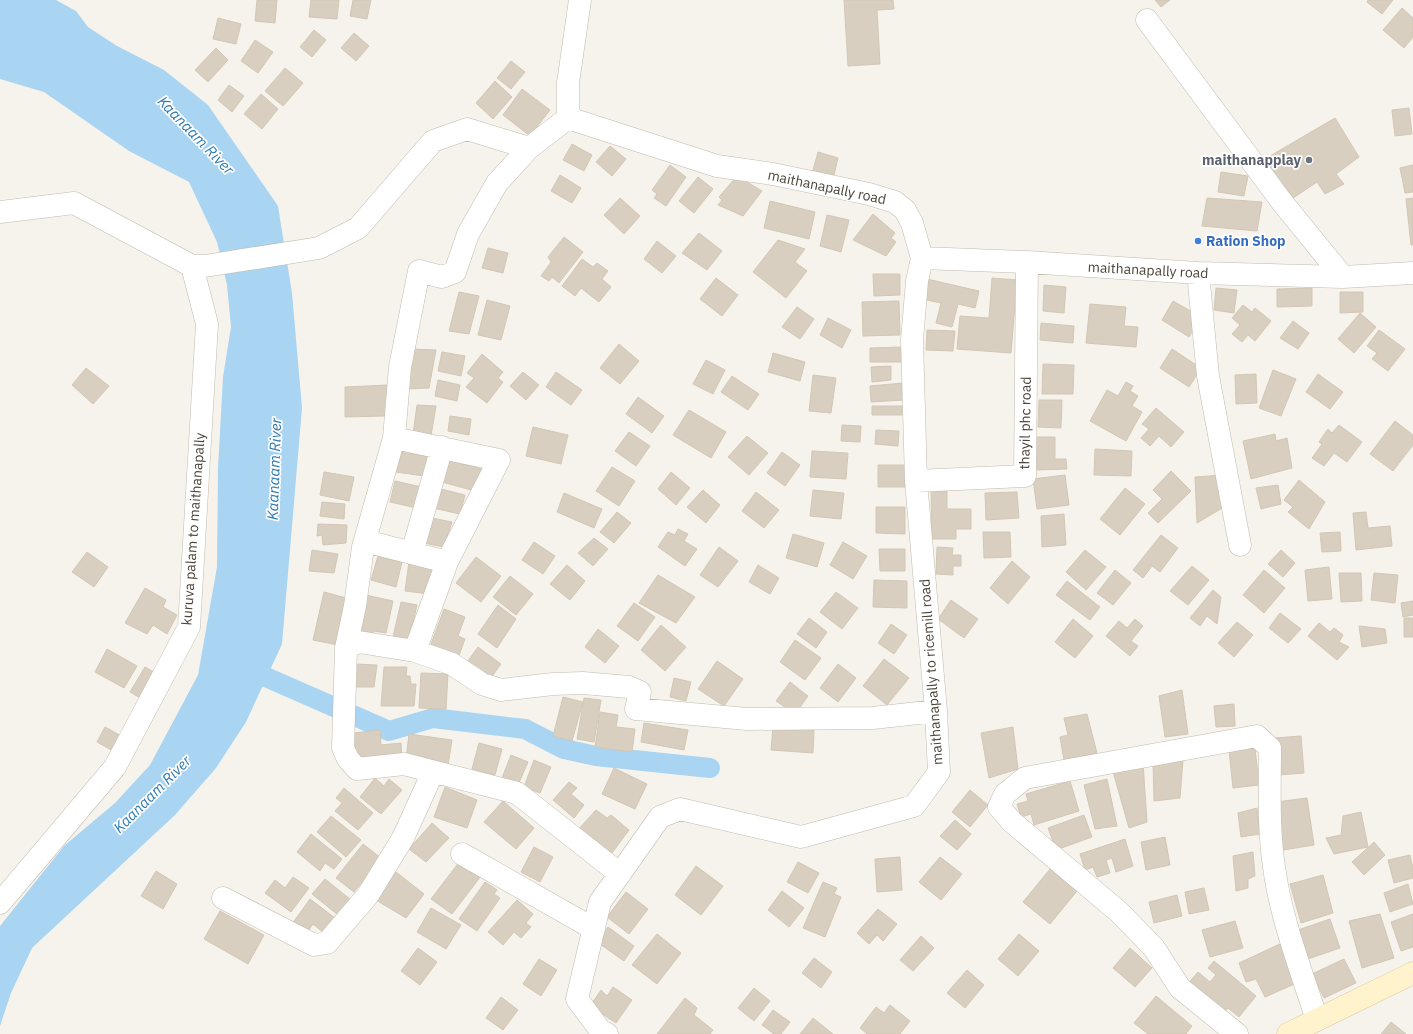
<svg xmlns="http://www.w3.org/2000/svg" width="1413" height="1034" font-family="'IBM Plex Sans',sans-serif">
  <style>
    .water { fill: #a9d4f2 }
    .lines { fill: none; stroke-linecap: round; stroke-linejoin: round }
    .canal { stroke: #a9d4f2; stroke-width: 20 }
    .building { fill: #d8cfc1; stroke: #d3c7b4 }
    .minor-casing { stroke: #c2bbae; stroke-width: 23 }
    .secondary-casing { stroke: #d6c79b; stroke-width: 23 }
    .minor { stroke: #fff; stroke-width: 22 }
    .secondary { stroke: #fff3cd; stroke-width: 22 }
    .worship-dot { fill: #6b7280; stroke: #fff; stroke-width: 1.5 }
    .shop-dot { fill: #3f7fe0; stroke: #fff; stroke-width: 1.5 }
    .labels { text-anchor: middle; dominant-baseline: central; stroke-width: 3.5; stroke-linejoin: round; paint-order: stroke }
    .worship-label { font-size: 14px; font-weight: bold; fill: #5b616d; stroke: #fff; text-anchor: end }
    .street-label { font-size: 14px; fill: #4b4439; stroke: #fff }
    .shop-label { font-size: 14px; font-weight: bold; fill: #366cbe; stroke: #fff; text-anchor: start }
    .water-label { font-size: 15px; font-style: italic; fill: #2e7ab2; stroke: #fff }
  </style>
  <rect width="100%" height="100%" fill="#f6f3ec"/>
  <!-- water -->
  <path class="water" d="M0,0H56L76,11L88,27L117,46L164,70L208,105L278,206L292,293L302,408L282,644L246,722L216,768L175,815L32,948L11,993L0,1026V926L64,846L115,803L150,765L198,675L217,567L218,468L223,377L231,327L227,285L217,242L189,182L129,151L44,92L0,79Z"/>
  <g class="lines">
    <!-- canal -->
    <path class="canal" d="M243,667L389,731L433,718L525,729L564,749L596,756L710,768"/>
  </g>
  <!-- building -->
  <path class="building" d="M257,0H277L275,23L255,21Z
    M311,0H339L337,19L309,17Z
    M353,0H371L367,19L350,16Z
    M844,0H893L894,9L877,10L880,64L848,66Z
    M1155,0H1170L1161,7Z
    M1368,0H1393L1382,14L1367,2Z
    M1402,8L1413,18V37L1404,48L1383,30Z
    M218,18L241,24L236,44L213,39Z
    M314,30L326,40L312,57L300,47Z
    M354,33L369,46L356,61L341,48Z
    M255,40L273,52L258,73L241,61Z
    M216,48L228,60L208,82L195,70Z
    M511,61L525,72L511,89L497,78Z
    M285,68L303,83L283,106L265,91Z
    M495,81L512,97L493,119L476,103Z
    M229,85L244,96L232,112L218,100Z
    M522,89L550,110L530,136L503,115Z
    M261,94L278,109L262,129L244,114Z
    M1409,108L1412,134L1395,136L1392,110Z
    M1335,118L1359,157L1336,174L1344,184L1325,194L1317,182L1287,202L1258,163Z
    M572,144L592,155L584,171L563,160Z
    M610,146L626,159L612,176L596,162Z
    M818,152L838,158L833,179L812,174Z
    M670,165L686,177L666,206L654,198L657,194L652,190Z
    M1413,165V192L1405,193L1400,168Z
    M1221,172L1248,176L1244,196L1218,192Z
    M560,175L581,188L572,203L551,191Z
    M737,176L762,191L743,216L718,205L722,200L719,197Z
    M698,177L713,189L694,213L679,201Z
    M620,198L640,216L624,234L604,215Z
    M1207,198L1262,202L1257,231L1202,226Z
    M1413,198V245H1411L1406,199Z
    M770,201L815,212L809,239L764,228Z
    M873,214L895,233L891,238L896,242L886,256L853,240Z
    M827,215L849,220L841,252L820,246Z
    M699,233L722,251L707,270L682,253Z
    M564,237L583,252L559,283L552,277L549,281L541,276L551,262L548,257Z
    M778,240L805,249L795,262L807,271L786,298L753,272Z
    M657,241L676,256L662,273L644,259Z
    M488,248L508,253L503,273L482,268Z
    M582,259L593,267L597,263L608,271L602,279L611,287L599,302L581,288L575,296L562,286Z
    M873,274H900V295L874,296Z
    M716,278L738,295L722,316L700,299Z
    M992,278L1017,280L1011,353L957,349L960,316L989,318Z
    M927,279L979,291L975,308L958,304L952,327L936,323L941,303L922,299Z
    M1044,285L1066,287L1064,313L1043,311Z
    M1216,288L1237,290L1234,313L1214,310Z
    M1312,288V306L1277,307V289Z
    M459,292L479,296L469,334L449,331Z
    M1340,292H1363V312L1340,313Z
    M487,300L510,306L501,340L478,335Z
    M899,301L900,335L863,336L862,302Z
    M1173,301L1201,317L1189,337L1162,320Z
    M1090,304L1126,307L1124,326L1138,327L1136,347L1086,343Z
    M1243,305L1252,312L1255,308L1271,321L1255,341L1248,335L1242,342L1232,334L1240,325L1232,318Z
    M797,307L814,319L800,339L782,327Z
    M1360,313L1376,327L1354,353L1338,339Z
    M828,318L851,330L842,348L820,335Z
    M1293,321L1309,333L1298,349L1280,338Z
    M1041,323L1074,326L1073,343L1040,340Z
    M927,330L955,331L953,351L926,350Z
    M1379,330L1405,349L1388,371L1372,359L1377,353L1367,346Z
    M619,344L639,361L620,384L600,368Z
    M903,347V362H870V348Z
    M411,349L436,350L429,388L406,389Z
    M1172,349L1201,368L1189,387L1160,368Z
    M442,352L465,356L461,376L438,371Z
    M773,353L805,362L800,381L768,372Z
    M482,354L503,372L498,378L503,382L487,403L466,387L474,378L467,373Z
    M706,360L725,370L713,394L693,384Z
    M1043,364L1074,365L1073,394H1042Z
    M891,366V380L872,382L871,367Z
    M86,368L109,386L93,404L72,385Z
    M1273,370L1296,379L1281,416L1259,408Z
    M523,372L539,385L526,400L510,386Z
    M556,372L582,390L571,405L546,387Z
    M1256,374L1257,403L1236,404L1235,375Z
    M1318,374L1343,392L1330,409L1306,392Z
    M813,375L836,378L831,413L809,411Z
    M732,376L759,394L748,410L721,392Z
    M438,380L460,385L457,401L435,396Z
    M1126,382L1133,386L1130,391L1138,396L1132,406L1142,412L1126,441L1090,421L1107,390L1118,396Z
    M903,383L904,400L871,402L870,386Z
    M388,385L385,416L345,417V387Z
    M638,397L664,416L652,433L626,414Z
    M1039,400H1062L1061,428L1038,427Z
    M417,405L436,406L431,436L413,434Z
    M872,406H902V415H872Z
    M1156,408L1184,432L1171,447L1159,436L1150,446L1141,438L1149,429L1142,424Z
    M689,410L726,432L711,458L673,435Z
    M450,416L471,419L469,435L448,431Z
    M1395,421L1413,435V445L1393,471L1370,454Z
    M842,425L861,426L860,442L841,441Z
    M1339,425L1362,442L1347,462L1334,453L1324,466L1312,458L1322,444L1319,442L1328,429L1332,433Z
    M533,427L568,435L561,464L526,456Z
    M876,430L899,431L898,446L875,444Z
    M629,432L650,446L636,466L615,451Z
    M1275,434L1276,441L1287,438L1292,468L1251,479L1243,441Z
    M747,436L768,453L749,475L728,457Z
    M1036,437H1055V459H1066L1067,469L1037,470Z
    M1095,449L1132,451L1131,476L1094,475Z
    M812,451L848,453L846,479L810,477Z
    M399,452L427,456L424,476L396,472Z
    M782,452L800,465L785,486L767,473Z
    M448,460L482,469L475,491L442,482Z
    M878,465H905V487H878Z
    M612,467L635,481L619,506L596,491Z
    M1171,471L1191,491L1158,523L1148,513L1162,499L1153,490Z
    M324,472L354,477L349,501L320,495Z
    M671,472L690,488L676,505L658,489Z
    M1065,475L1069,505L1037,509L1033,479Z
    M1223,475L1224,507L1197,523L1195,477Z
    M1299,480L1325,502L1309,529L1288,512L1293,507L1284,500Z
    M395,481L426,488L421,509L390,502Z
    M1278,485L1281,504L1261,509L1256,488Z
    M437,488L465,495L460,514L433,508Z
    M1125,488L1145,504L1120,535L1100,519Z
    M703,490L720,505L706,523L687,507Z
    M813,490L844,493L841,519L810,516Z
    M931,490H947V509H971V529H956V539H932Z
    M756,492L779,510L764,528L742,511Z
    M1017,492L1019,518L986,520L985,493Z
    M564,493L602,509L594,528L557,512Z
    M322,502L345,504L344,519L320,516Z
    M876,507H905V534L876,533Z
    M617,512L631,523L614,543L600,532Z
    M1366,512L1368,528L1390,526L1392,546L1356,550L1353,513Z
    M1064,514L1066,545L1042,547L1041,516Z
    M427,517L452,522L444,547L419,542Z
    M318,524L347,525L346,543L323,545L322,535L317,536Z
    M678,529L688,534L684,541L697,549L685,566L658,547L668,532L675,535Z
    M983,532H1010L1011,557L984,558Z
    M1340,532L1341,551L1322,552L1320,533Z
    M793,534L824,543L817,567L786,558Z
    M1161,535L1178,548L1160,572L1152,566L1143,578L1133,570Z
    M594,538L608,549L593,566L578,553Z
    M534,542L555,556L543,574L522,560Z
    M843,542L867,556L853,579L830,565Z
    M719,547L738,561L718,587L700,575Z
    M937,547L953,548L952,555H961V566H953V575L936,574Z
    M879,549H905V571H880Z
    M312,550L338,554L334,573L309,571Z
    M1085,550L1106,567L1086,590L1066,572Z
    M1281,550L1295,563L1283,577L1268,564Z
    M87,552L108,567L94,587L72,572Z
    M378,556L402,562L396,587L371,580Z
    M476,557L501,576L481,602L456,583Z
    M1012,561L1030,577L1008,604L990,588Z
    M409,562L433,568L429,594L405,591Z
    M567,565L585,581L570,600L550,584Z
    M758,565L779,578L770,594L749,582Z
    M1192,566L1209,580L1188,605L1170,591Z
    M1329,567L1332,599L1308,601L1305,570Z
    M1115,570L1131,583L1113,605L1097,593Z
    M1264,570L1285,588L1264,613L1243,595Z
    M1339,573H1361L1362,601L1341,602Z
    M1374,573L1398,575L1395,603L1371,600Z
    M658,575L695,597L676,623L639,603Z
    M510,576L533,594L516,615L493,597Z
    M874,580L907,581V608L873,607Z
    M1067,581L1100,607L1090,620L1056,595Z
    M145,588L166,600L163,607L177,615L167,634L153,625L147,634L125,623Z
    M1213,590L1221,597L1217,624L1207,616L1200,626L1190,618Z
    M324,592L350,599L338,645L313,640Z
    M836,592L858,608L842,629L820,612Z
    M361,594L393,601L386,633L374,631L373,639L352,634Z
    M951,600L978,619L964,638L938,619Z
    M1413,601V615L1403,617L1401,603Z
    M401,602L417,605L409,640L393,637Z
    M634,603L655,617L638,641L617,626Z
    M498,605L516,619L497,648L478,634Z
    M444,609L465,617L458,636L465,639L458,658L430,647Z
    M1280,613L1301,629L1288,643L1269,628Z
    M809,618L827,632L816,648L797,634Z
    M1404,618H1413V637H1404Z
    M1073,619L1093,636L1075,658L1055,642Z
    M1135,619L1143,626L1131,641L1138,646L1130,656L1106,636L1119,621L1127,628Z
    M1237,622L1253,635L1234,657L1218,643Z
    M1319,623L1330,632L1334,628L1343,635L1339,642L1349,647L1337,660L1308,636Z
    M891,624L907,635L894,654L878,643Z
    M661,625L686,647L665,671L641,650Z
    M1359,626L1385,629L1387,643L1362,647Z
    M598,629L619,646L605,663L585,647Z
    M795,640L821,658L805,680L780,662Z
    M478,647L501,664L488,682L465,665Z
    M107,649L137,666L124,688L95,672Z
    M884,659L909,678L887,705L863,686Z
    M717,661L743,679L724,706L698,689Z
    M354,664L377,665L374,687H354Z
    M838,664L856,678L838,702L820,688Z
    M145,667L159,675L144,700L130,692Z
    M384,667H407L406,676H410L411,684H416L414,706H381Z
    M421,673L448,674L446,709L419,708Z
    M674,678L691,682L686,701L670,697Z
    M790,682L808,696L795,714L776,701Z
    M1182,690L1188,734L1165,737L1159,696Z
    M563,697L583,702L572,741L553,736Z
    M584,698L601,700L594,742L577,739Z
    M1234,704L1235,726L1216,727L1214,706Z
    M600,712L618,715L616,727L635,729L632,752L595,747Z
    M1087,714L1097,753L1064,760L1060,737L1068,735L1064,718Z
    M644,723L688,730L684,750L641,742Z
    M105,727L125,738L117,753L97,742Z
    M773,727L814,730L813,753L771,750Z
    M1013,727L1018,769L989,778L981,733Z
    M380,730L381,745L401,743L402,759L357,763L354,733Z
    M409,734L452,740L448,765L406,760Z
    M1301,736L1304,773L1278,775L1275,738Z
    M479,743L502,749L495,775L472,769Z
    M1255,748L1259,785L1233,788L1229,751Z
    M511,755L528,762L518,785L502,778Z
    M534,760L551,767L540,793L524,787Z
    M1183,760L1180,798L1154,801L1153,762Z
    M1143,762L1147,822L1129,828L1112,768Z
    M614,768L647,784L635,809L602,794Z
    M375,778L384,786L389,779L402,790L381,814L360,797Z
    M1107,779L1117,826L1095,829L1084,785Z
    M1070,781L1079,811L1034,825L1031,814L1021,817L1017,804L1028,801L1026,794Z
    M569,782L577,788L571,794L584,805L574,818L553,800Z
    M445,787L477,800L467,828L434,817Z
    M344,788L373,813L358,830L335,811L342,803L336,798Z
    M970,790L988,805L970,827L952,812Z
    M1307,798L1314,845L1283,850L1276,802Z
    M503,801L534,828L516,849L484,822Z
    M1257,808L1260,834L1241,837L1238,813Z
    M596,810L607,818L611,815L629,830L609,857L596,848L600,843L593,838L590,842L577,831Z
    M1361,812L1368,847L1334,854L1326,838L1341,835L1343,816Z
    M1084,815L1092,837L1056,850L1048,828Z
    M331,816L361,840L346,857L317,832Z
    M955,820L971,834L957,850L940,836Z
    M432,823L449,838L426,862L409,849Z
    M311,834L342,859L334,869L325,863L320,871L297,852Z
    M1165,837L1170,865L1146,870L1141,842Z
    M1125,839L1133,866L1116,872L1112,858L1106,860L1110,873L1097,877L1093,867L1085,870L1080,854Z
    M1374,842L1385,855L1364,875L1352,862Z
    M363,844L381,858L354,892L336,878Z
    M534,847L553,857L540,882L521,872Z
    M1253,852L1255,876L1248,879V888L1236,891L1233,856Z
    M1410,855L1413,868V878L1394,883L1388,860Z
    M900,857L902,890L877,892L875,859Z
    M940,857L962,874L941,900L919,882Z
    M460,861L481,876L452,914L431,899Z
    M798,862L819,873L808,893L787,882Z
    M696,866L723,886L701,915L675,895Z
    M1050,869L1077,891L1050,924L1023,902Z
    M156,871L177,884L163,909L141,896Z
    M396,872L424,894L406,918L376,900Z
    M1323,875L1333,913L1301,923L1290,884Z
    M293,877L309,888L291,912L265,893L275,880L285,888Z
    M325,879L351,900L338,915L312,894Z
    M485,882L497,890L494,894L500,898L477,931L459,919Z
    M823,882L837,888L834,894L841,897L825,937L803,928Z
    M1408,884L1413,904L1390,912L1384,893Z
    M1204,888L1209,910L1189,914L1185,892Z
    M782,891L804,908L789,927L768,910Z
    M626,892L648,909L629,934L607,917Z
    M1177,895L1182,916L1154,923L1149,902Z
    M310,899L335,918L324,933L313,924L306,934L292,924Z
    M517,900L533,914L526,923L531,927L521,938L514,932L503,945L488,932Z
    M431,908L461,925L446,949L417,932Z
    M878,909L897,924L883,941L877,935L869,944L857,933Z
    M220,911L264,935L248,964L204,939Z
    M1380,914L1394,958L1362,968L1349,921Z
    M1413,914V947L1401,951L1391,922Z
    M1330,919L1340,948L1308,959L1298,930Z
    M1235,921L1243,948L1210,957L1202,930Z
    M608,927L634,946L624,961L597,942Z
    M657,934L681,953L657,984L632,965Z
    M1019,934L1039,951L1018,976L998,959Z
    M921,936L934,948L913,971L900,960Z
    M1282,943L1297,983L1265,997L1256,979L1246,982L1239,963Z
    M418,948L437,962L420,985L401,971Z
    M1130,948L1152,968L1135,987L1113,968Z
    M814,958L832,972L821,988L802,973Z
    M539,959L557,970L541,996L523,984Z
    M1344,959L1356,983L1324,998L1312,974Z
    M1214,961L1256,996L1239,1017L1228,1008L1221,1016L1186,986L1198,972L1210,982L1216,975L1208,968Z
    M967,970L984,985L965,1008L947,993Z
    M613,987L632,1000L616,1023L590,1006L601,990L607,996Z
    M754,988L770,1001L754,1021L738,1008Z
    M1156,996L1192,1026L1186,1034H1148L1134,1023Z
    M501,997L518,1010L503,1030L486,1018Z
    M685,998L697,1008L694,1015L713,1030L710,1034H657Z
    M890,1005L910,1021L900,1034H867L860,1028L876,1007L884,1013Z
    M773,1010L790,1022L781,1034H774L762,1025Z
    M813,1018L833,1034H800Z
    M1391,1022L1406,1034H1381Z"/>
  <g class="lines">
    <!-- minor casing -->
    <g class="minor-casing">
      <path id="minor" d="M1147,20L1282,202L1343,277
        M568,118V83L580,0
        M529,148L497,183L468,234L455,272L442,277L419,271L400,367L394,438L499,460L447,562L415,651L359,642L346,648L343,748L348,759L357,769L404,764L517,793L620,874
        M0,212L74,203L192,266H205L319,248L358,228L433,141L467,129L529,148L568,118L717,166L773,174L869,194L895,202L905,210L912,223L922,258L1027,262L1198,273L1343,277L1413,273
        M1198,273L1208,376L1240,545
        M916,481L1025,476L1027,262
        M365,541L447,562
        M412,553L442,447
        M346,648L355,606L363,547L394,438
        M415,651L452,664L482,684L501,690L553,684L583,683L629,687L640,692L636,709L747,719L873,718L936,711
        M462,854L594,929
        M223,898L314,945L327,943L368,895L403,838L433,772
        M0,903L115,767L189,627L207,324L192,266
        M607,1034L600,1030L577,999L600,902L660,817L680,809L801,837L914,806L939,772L936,711L916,481L912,340L917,281L922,258
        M1237,1034L1180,988L1154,948L1119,912L1012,822L999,807L1005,794L1025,778L1257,736L1270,748C1270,787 1268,827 1274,867C1281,919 1301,970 1317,1020"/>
    </g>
    <!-- secondary casing -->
    <g class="secondary-casing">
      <path id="secondary" d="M1288,1034L1413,973"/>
    </g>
    <!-- minor -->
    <use href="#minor" class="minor"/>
    <!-- secondary -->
    <use href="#secondary" class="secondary"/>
  </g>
  <!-- markers -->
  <circle class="worship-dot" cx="1309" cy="160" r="4"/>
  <circle class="shop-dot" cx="1198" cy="241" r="4"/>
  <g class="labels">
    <!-- worship labels -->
    <g class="worship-label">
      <text x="1301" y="160">maithanapplay</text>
    </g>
    <!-- street labels -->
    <g class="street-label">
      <text transform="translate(827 187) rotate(12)">maithanapally road</text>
      <text transform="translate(1148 270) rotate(3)">maithanapally road</text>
      <text transform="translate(1025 423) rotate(-89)">thayil phc road</text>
      <text transform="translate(193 529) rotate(-86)">kuruva palam to maithanapally</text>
      <text transform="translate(931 672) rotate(-94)">maithanapally to ricemill road</text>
    </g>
    <!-- shop labels -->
    <g class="shop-label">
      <text x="1206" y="241">Ration Shop</text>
    </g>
    <!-- water labels -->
    <g class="water-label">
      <text transform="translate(196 135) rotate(46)">Kaanaam River</text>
      <text transform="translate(274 469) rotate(-88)">Kaanaam River</text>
      <text transform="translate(152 794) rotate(-45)">Kaanaam River</text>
    </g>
  </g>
</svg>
